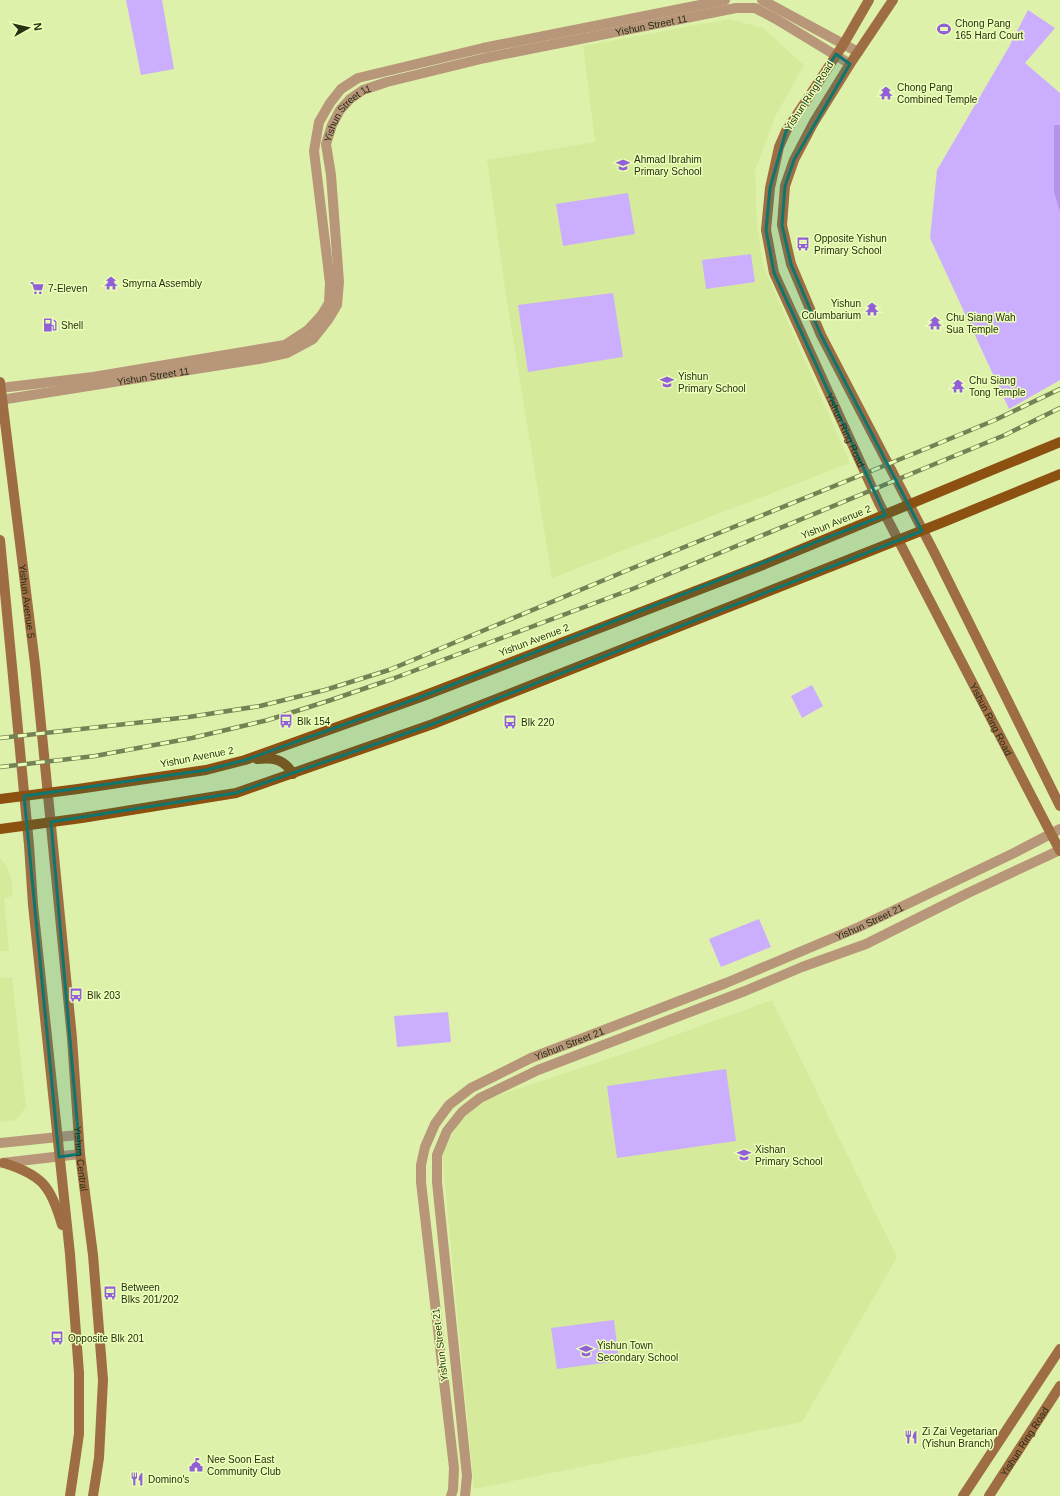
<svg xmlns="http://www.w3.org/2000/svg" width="1060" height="1496" font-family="Helvetica,sans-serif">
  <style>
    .built { fill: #d5ea9b }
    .green { fill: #ccaeff }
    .forest { fill: #b494ea }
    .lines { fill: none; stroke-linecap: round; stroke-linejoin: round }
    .minor { stroke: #b8967a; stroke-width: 10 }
    .secondary { stroke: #9f6d43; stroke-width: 10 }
    .primary { stroke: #8c5010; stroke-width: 10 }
    .rail-casing { stroke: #758254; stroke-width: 4.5 }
    .rail { stroke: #ebffb8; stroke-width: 3; stroke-dasharray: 9; stroke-linecap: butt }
    .marked { fill: #0f766e; fill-opacity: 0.2; stroke: #0f766e; stroke-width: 3; stroke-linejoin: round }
    .labels { text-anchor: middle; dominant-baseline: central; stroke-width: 3; stroke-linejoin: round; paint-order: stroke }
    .poi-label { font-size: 10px; fill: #282f13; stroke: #ebffb8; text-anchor: start }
    .street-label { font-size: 10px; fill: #282f13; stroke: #ebffb8 }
  </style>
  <rect width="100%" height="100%" fill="#def1ab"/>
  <!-- built -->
  <path class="built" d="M729,19L763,28L804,65L776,115L755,170L757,222L763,265L850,463L552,578L507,302L487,160L595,142L583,46Z
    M0,858L7,866L11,877L13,896L4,898L9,951H0Z
    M12,977L26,1107L16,1120L0,1122V978Z
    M772,1000L897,1257L802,1422L474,1489L442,1154L458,1124L478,1102L626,1053Z"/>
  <!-- green -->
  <path class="green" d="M126,0H162L174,69L141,75Z
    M1028,10L1055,28L1025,63L1060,93V380L1009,409L930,238L937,170L1009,47Z
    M628,193L635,234L563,246L556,204Z
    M751,254L755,282L706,289L702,260Z
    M613,293L623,357L528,372L518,305Z
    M812,685L823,706L802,718L791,696Z
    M759,919L771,947L721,967L709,939Z
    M448,1012L451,1042L397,1047L394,1016Z
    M726,1069L736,1141L617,1158L607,1086Z
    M614,1320L619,1361L557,1369L551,1328Z"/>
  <!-- forest -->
  <path class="forest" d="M1054,125H1060V212L1054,192Z"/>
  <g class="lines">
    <!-- minor -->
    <g class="minor">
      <path d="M762,0L858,52"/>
      <path d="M0,388L93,377L285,345L308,330L321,316L329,303L330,283L314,151L319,122L330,103L341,89L358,78L483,48L725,0"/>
      <path id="s1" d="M0,400L259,359L287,353L313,339L328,320L337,305L339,282L331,175L326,144L332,125L340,110L350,99L363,90L387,82L485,58L736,8H755L776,19L850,64"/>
      <path d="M0,1143L78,1135"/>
      <path d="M2,1163L80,1154"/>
      <path id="s2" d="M451,1496L453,1490L454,1468L421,1182V1165L425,1147L435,1124L449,1105L471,1088L531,1058L726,983L859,927L1014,853L1060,829"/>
      <path d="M465,1496L467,1476L437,1182V1155L447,1131L462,1112L480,1098L538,1070L745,991L802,967L866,944L968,893L1060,850"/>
    </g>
    <!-- secondary -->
    <g class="secondary">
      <path id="s3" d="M869,0L843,45L786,131L779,147L770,188L766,230L774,273L879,503L1060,851"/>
      <path d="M893,0L850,64L814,122L794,160L785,186L782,225L791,264L821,335L934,552L1060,806"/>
      <path id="s4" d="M0,382L35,664L72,1038L80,1154L93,1255L103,1380L99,1458L93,1496"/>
      <path d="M0,540L29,845L33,905L70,1254L79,1373V1434L70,1496"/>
      <path d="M4,1163C42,1175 51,1186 62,1225"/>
      <path d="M963,1496L1060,1349"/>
      <path id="s5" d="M989,1496L1060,1386"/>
    </g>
    <!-- primary -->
    <path class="primary" d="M257,759C273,757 284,759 293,774
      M0,799L78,789L206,770L245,760L418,698L763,565L1060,442
      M0,829L82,818L236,793L433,724L946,521L1060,474"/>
    <!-- rail casing -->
    <g class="rail-casing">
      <path id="rail" d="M0,738L189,717L260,706L325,690L389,670L628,570L930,447L995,420L1060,389
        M0,767L95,756L192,738L268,720L331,700L392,679L635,588L1005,435L1060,408"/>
    </g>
    <!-- rail -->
    <use href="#rail" class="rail"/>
  </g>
  <!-- marked area -->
  <path class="marked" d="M836,54L850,64L794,160L785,186L782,225L791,264L821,335L922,531L433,724L236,793L51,822L80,1154L59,1157L24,796L206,770L245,760L418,698L885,515L774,273L766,230L770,188L786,131Z"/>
  <!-- icons -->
  <defs>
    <g id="stadium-bare" transform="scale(1.08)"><path d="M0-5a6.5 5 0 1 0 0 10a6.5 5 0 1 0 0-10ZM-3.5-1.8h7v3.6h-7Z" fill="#925fd8" stroke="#ebffb8" stroke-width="2.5" paint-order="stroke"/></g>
    <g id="temple-bare" transform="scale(1.08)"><path d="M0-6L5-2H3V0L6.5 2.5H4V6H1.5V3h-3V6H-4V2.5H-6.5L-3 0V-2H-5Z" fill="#925fd8" stroke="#ebffb8" stroke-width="2.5" paint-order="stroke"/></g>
    <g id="school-bare" transform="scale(1.08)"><path d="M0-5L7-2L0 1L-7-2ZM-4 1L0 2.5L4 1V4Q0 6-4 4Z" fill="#925fd8" stroke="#ebffb8" stroke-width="2.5" paint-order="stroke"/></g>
    <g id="bus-bare" transform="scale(1.08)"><path d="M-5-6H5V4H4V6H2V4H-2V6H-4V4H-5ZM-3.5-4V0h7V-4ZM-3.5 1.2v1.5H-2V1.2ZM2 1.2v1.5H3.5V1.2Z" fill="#925fd8" stroke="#ebffb8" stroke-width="2.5" paint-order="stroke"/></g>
    <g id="supermarket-bare" transform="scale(1.08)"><path d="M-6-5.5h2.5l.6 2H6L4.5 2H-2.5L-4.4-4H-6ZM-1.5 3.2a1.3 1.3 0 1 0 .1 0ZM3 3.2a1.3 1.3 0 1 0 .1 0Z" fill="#925fd8" stroke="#ebffb8" stroke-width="2.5" paint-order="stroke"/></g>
    <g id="fuel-bare" transform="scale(1.08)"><path d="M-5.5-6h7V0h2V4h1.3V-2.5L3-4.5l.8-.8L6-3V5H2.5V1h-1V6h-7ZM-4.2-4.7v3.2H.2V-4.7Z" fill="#925fd8" stroke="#ebffb8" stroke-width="2.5" paint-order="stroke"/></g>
    <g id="restaurant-bare" transform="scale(1.08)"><path d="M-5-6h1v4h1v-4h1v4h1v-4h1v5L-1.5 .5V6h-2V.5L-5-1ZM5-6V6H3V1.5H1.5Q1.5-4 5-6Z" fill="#925fd8" stroke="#ebffb8" stroke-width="2.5" paint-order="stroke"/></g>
    <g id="civic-bare" transform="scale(1.08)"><path d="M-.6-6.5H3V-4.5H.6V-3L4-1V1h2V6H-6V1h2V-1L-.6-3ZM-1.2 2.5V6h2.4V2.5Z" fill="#925fd8" stroke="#ebffb8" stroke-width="2.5" paint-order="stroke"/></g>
  </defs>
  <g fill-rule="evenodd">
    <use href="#stadium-bare" x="944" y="29"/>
    <use href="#temple-bare" x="886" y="93"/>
    <use href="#school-bare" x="623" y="165"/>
    <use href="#bus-bare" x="803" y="244"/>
    <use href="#temple-bare" x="111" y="283"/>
    <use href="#supermarket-bare" x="37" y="288"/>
    <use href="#temple-bare" x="872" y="309"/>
    <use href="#temple-bare" x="935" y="323"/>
    <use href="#fuel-bare" x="50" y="325"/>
    <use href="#school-bare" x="667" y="382"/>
    <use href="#temple-bare" x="958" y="386"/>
    <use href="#bus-bare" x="286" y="721"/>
    <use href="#bus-bare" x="510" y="722"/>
    <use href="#bus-bare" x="76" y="995"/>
    <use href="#school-bare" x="744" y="1155"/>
    <use href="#bus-bare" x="110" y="1293"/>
    <use href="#bus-bare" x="57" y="1338"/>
    <use href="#school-bare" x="586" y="1351"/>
    <use href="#restaurant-bare" x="911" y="1437"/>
    <use href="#civic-bare" x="196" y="1465"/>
    <use href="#restaurant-bare" x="137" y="1479"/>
  </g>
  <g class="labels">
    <!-- poi labels -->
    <g class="poi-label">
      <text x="955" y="23">Chong Pang<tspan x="955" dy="12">165 Hard Court</tspan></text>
      <text x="897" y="87">Chong Pang<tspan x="897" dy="12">Combined Temple</tspan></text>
      <text x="634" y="159">Ahmad Ibrahim<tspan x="634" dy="12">Primary School</tspan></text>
      <text x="814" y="238">Opposite Yishun<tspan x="814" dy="12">Primary School</tspan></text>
      <text x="122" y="283">Smyrna Assembly</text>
      <text x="48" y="288">7-Eleven</text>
      <text x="861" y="303" text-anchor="end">Yishun<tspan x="861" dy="12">Columbarium</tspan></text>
      <text x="946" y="317">Chu Siang Wah<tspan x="946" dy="12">Sua Temple</tspan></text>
      <text x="61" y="325">Shell</text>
      <text x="678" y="376">Yishun<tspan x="678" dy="12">Primary School</tspan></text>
      <text x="969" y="380">Chu Siang<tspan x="969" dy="12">Tong Temple</tspan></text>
      <text x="297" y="721">Blk 154</text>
      <text x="521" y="722">Blk 220</text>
      <text x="87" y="995">Blk 203</text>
      <text x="755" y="1149">Xishan<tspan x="755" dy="12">Primary School</tspan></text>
      <text x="121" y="1287">Between<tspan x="121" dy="12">Blks 201/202</tspan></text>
      <text x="68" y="1338">Opposite Blk 201</text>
      <text x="597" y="1345">Yishun Town<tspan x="597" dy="12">Secondary School</tspan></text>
      <text x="922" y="1431">Zi Zai Vegetarian<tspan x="922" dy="12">(Yishun Branch)</tspan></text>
      <text x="207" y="1459">Nee Soon East<tspan x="207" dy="12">Community Club</tspan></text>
      <text x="148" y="1479">Domino's</text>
    </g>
    <!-- street labels -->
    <g class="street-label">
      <text stroke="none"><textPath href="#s1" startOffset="887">Yishun Street 11</textPath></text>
      <text transform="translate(809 96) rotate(-57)">Yishun Ring Road</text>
      <text stroke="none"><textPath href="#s1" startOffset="563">Yishun Street 11</textPath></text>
      <text stroke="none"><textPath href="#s1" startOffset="155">Yishun Street 11</textPath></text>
      <text stroke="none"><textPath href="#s3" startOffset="473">Yishun Ring Road</textPath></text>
      <text transform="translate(836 522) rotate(-22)">Yishun Avenue 2</text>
      <text stroke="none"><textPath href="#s4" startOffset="221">Yishun Avenue 5</textPath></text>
      <text transform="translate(534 640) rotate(-21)">Yishun Avenue 2</text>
      <text stroke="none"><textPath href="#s3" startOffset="797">Yishun Ring Road</textPath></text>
      <text transform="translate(197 757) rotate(-11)">Yishun Avenue 2</text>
      <text stroke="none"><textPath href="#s2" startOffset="860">Yishun Street 21</textPath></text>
      <text stroke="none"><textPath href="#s2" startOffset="536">Yishun Street 21</textPath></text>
      <text stroke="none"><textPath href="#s4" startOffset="781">Yishun Central</textPath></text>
      <text transform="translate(440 1345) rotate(-97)">Yishun Street 21</text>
      <text stroke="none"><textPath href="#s5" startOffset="65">Yishun Ring Road</textPath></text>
    </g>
  </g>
  <!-- north arrow -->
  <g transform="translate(28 28) rotate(82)" stroke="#ebffb8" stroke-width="3" paint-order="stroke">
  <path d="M0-3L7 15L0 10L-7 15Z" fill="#282f13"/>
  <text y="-6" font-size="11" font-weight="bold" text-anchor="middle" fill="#282f13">N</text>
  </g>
</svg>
